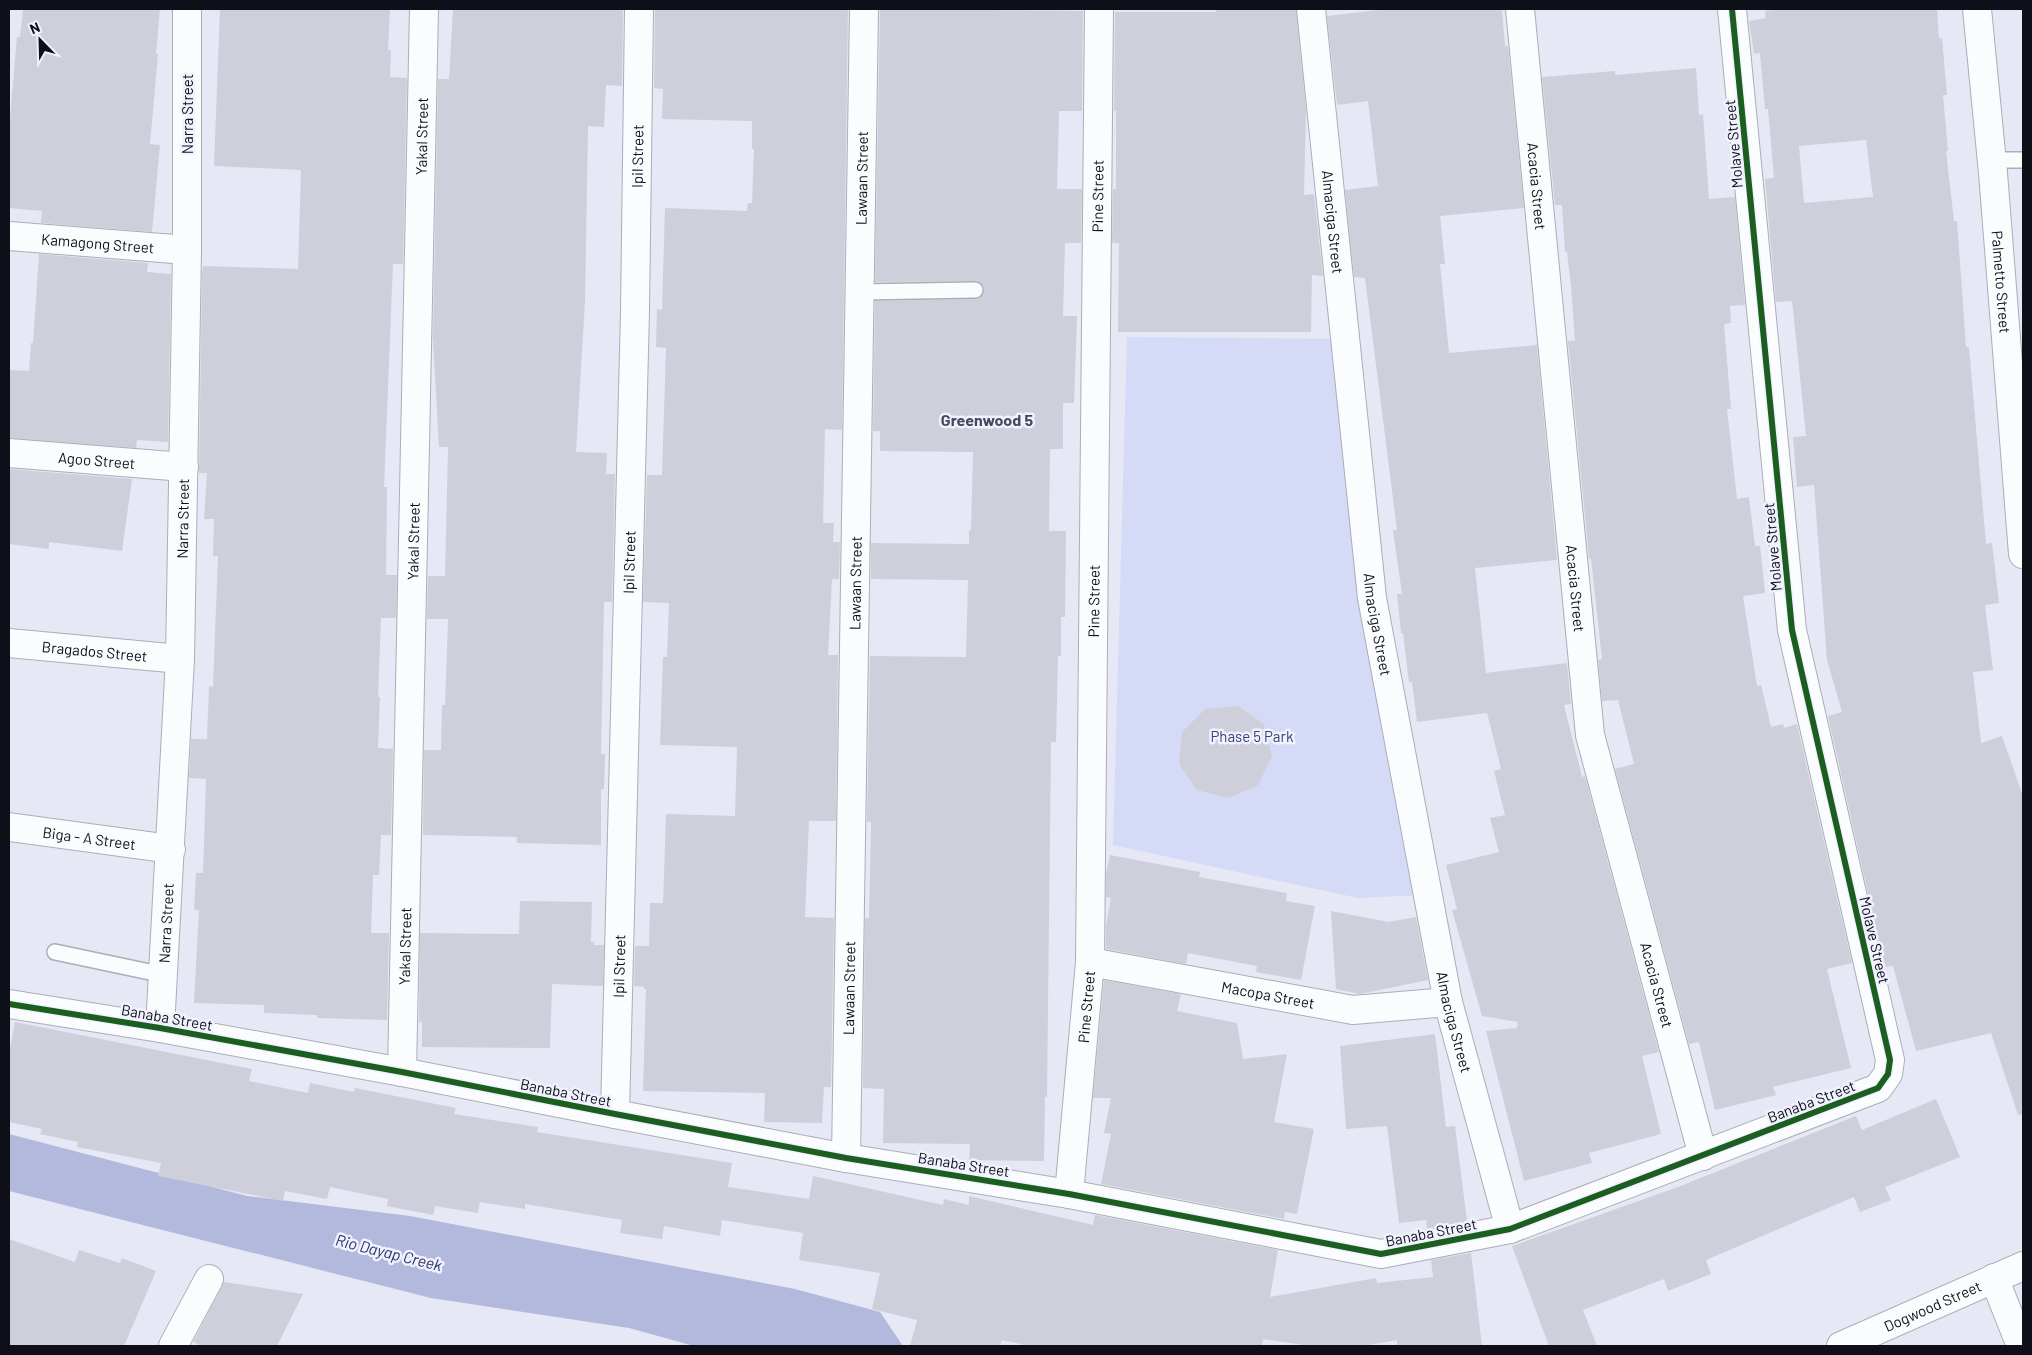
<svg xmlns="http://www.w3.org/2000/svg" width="2032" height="1355" font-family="Barlow,sans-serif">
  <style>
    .green { fill: #d5daf7 }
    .water { fill: #b3b8dd }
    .building { fill: #cecfda; fill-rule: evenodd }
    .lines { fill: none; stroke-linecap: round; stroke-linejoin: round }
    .lane-casing { stroke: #acadb8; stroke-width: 18 }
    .street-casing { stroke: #acadb8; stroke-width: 30 }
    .secondary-casing { stroke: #acadb8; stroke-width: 30 }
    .lane { stroke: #fbfcfe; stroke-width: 15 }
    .street { stroke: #fbfcfe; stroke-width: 28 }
    .secondary { stroke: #fbfcfe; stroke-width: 28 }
    .cycleway-casing { stroke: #f0f2fd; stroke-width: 9 }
    .cycleway { stroke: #1b5e20; stroke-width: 6 }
    .labels { text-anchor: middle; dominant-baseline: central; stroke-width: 5; stroke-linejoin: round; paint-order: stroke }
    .street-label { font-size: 15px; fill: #0e0f18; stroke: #f0f2fd }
    .park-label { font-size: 15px; fill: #3c3f7b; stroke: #f0f2fd }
    .neighbourhood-label { font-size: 16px; font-weight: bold; fill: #454960; stroke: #f0f2fd }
    .water-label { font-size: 16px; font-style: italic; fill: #2b2d67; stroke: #f0f2fd }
  </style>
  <rect width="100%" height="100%" fill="#e6e8f5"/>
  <!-- green -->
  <path class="green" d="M1127,337L1338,339L1420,895L1358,898L1113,845Z"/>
  <!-- water -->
  <path class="water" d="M9,1134L247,1196L410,1216L795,1289L880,1312L903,1346H694L629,1328L431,1298L9,1191Z"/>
  <!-- building -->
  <path class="building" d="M23,9H160L156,54H158L150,144L160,145L152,232L41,223L42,211L9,208V130L17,37H20Z
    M220,9H390L388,50H391L390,77L407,78L403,264H393L384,487H387L386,575H397L396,618H381L378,697H380L378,748L393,749L391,835H381L379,875H373L371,933H389L387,1020L317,1018V1015L264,1013V1005L194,1003L199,910H194L196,873H203L206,779L189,778L190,763L191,739H207L209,686L213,687L218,556H213L214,519H204L207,473H199L202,275L203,266L298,269L301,170L214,166Z
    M453,9H623L622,86L606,85L604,127L588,126L585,302L576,452L607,453L606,474H615L612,602H604L601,754H605L604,789H601V845L517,843V837L423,835L424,750H441L442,705H445L448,619H427L428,576H445L448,447H439L433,339L438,79H449Z
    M655,9H848L842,430L825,429L823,523H834L833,542H840L839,579H832L828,655H838L836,821H809L805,917L834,918L831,1087H824L822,1123L764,1122L765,1093L643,1091L646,989H644V987L634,986L635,946H649L650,903H663L666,814L735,816L737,747L660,745L663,657H667L669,603L643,602L647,475H662L666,348L656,347L657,309L662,310L665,208L747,211L748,203H752L754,149H752V121L662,119L663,89L654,88Z
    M880,9L1083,11L1082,111H1059L1057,189H1082L1081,243H1065L1063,316H1077L1074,403H1063V449H1050L1049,531H1066L1065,617H1061V656H1058L1056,742H1051L1047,1097H1045L1044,1161L969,1160L970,1144L883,1143L884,1089L863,1088L865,918H869L871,829V822H867L870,656L966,657L968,580L871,579V543L969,544V530H971L973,452L880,451V431H873L875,301L975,299L980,298L984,290L983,285L975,281L875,282Z
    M1216,9H1296L1306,109L1304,195L1314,194L1323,276L1312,275L1311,332H1118L1119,243H1112L1113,189H1116V111H1114L1115,12H1216Z
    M1387,9H1502L1505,46H1508L1524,208L1440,216L1445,264H1440L1449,353L1537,345L1557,560L1475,568L1486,673L1567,663L1571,704L1564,705L1582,777L1585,776L1659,1052L1642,1056L1661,1134L1589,1153L1592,1163L1524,1181L1486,1031L1517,1028L1518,1022L1482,1016L1452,910L1457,909L1446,865L1499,852L1490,818L1505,815L1494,771L1501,769L1487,713L1417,722L1412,682H1409L1403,633H1401L1397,594H1402L1393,530H1397L1365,278L1354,277L1345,190L1378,186L1368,101L1337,105L1327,16Z
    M1780,9H1937L1939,38H1942L1947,95H1943L1948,151H1946L1954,221H1957L1966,347H1969L1986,544L1992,543L1999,603L1985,605L1993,670L1973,672L1981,743L2002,736L2023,796V1114L2018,1115L1991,1033L1916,1051L1893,966L1886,967L1882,955L1828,716L1842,712L1827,660L1814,485L1797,487L1793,437L1806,436L1797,348L1792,301L1776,302L1765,179L1774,178L1768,109H1765L1760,53L1754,54L1749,21L1766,18L1765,11ZM1866,140L1873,197L1804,203L1799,146Z
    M1696,68L1699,115L1703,114L1709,199L1735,197L1745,305L1730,306L1731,323L1724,324L1731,409H1727L1737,499L1749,497L1755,546H1760L1765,593L1743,596L1757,686L1761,685L1771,727L1783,724L1784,728L1797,724L1852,963L1827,969L1851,1068L1773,1087L1776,1095L1715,1110L1699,1042L1689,1044L1615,769L1634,764L1618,700L1602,701L1598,660L1602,659L1591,559L1589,558L1568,341H1575L1571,286L1567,252H1565L1562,205H1555L1542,77L1615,71V75Z
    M39,254L148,263L147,272L171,274L168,442L137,440L136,448L9,438V370L29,371L31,343H33Z
    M9,469L132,479L122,551L49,542V549L9,544Z
    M1238,706L1264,724L1272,756L1258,785L1229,798L1197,790L1179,764L1182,732L1205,709Z
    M1110,855L1200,872L1199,877L1287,893L1286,901L1315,906L1301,980L1256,972L1257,966L1188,953L1186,964L1106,949V926L1111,898L1106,897V874Z
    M520,901L592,902L591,942H594V945H604L603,986L552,984L550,1048L422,1047V1022H419L420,933L519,934Z
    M1331,911L1389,922L1416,917L1428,980L1360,994L1336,989Z
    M1104,980L1181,994L1177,1011L1237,1023L1243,1059L1287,1054L1274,1122L1314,1129L1297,1214L1285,1212L1284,1219L1101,1184L1111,1134L1104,1133L1111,1098H1093Z
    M15,1022L252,1069L249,1081L308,1093L310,1083L354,1092L355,1088L456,1108L454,1114L538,1127L537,1132L732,1163L728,1187L809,1199L813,1176L943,1205L944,1199L969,1205V1196L1093,1225L1095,1215L1278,1250L1270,1297L1376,1278L1377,1283L1433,1277L1431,1260L1471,1253L1482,1346H1397V1340L1363,1346H1310L1263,1339L1262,1346H1029L1002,1340L1000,1346H910L917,1320L872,1309L880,1273L799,1260L803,1233L722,1220L720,1236L664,1226L662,1239L620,1233L622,1220L525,1204V1209L480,1202L478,1213L435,1206L433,1215L387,1206L388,1199L330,1187L327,1199L285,1191L283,1201L158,1176L161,1163L77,1147L78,1142L40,1134L42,1129L9,1122V1054Z
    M1435,1034L1446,1127L1455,1126L1467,1221L1427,1229L1426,1220L1399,1223L1387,1126L1346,1129L1340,1046Z
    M1936,1099L1960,1157L1885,1187L1891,1200L1860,1212L1854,1197L1706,1260L1711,1274L1668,1291L1664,1279L1583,1310L1597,1346H1549L1512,1246L1678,1187L1856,1116L1862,1130Z
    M9,1239L75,1262L79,1250L120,1263L122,1258L156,1271L124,1346H9Z
    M224,1282L303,1294L277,1346H202L193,1342Z"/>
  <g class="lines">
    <!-- lane casing -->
    <g class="lane-casing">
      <path id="lane" d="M1992,160H2023
        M860,292L975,290
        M55,952L164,975"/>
    </g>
    <!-- street casing -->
    <g class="street-casing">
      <g id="street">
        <path id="s1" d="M1311,9L1372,598L1448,1002L1510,1229"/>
        <path id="s2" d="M1520,9L1590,735L1703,1156"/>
        <path id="s3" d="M9,236L187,250"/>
        <path id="s4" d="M9,453L184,467"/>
        <path id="s5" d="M9,643L180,659"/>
        <path id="s6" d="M9,827L171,849"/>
        <path id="s7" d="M1090,962L1353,1010L1448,1002"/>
        <path d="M9,1004L160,1028L402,1072L615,1114L846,1158L1069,1194L1381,1254L1510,1229L1878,1088L1888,1074L1890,1060L1792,630L1732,9"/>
        <path id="s8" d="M160,1028L180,659L187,250V9"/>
        <path id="s9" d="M402,1072L424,9"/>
        <path id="s10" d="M615,1114L635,311L639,9"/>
        <path id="s11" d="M846,1158L864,9"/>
        <path id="s12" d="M1069,1194L1090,962L1099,9"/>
        <path d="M1994,1278L2021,1346"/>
        <path d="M173,1346L209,1279"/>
        <path id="s13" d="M1841,1346L2023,1266"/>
      </g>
    </g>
    <!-- secondary casing -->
    <g class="secondary-casing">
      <g id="secondary">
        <path id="s14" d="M1977,9L1993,173L2023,554"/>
      </g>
    </g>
    <!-- lane -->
    <use href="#lane" class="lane"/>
    <!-- street -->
    <use href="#street" class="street"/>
    <!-- secondary -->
    <use href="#secondary" class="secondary"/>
    <!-- cycleway casing -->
    <g class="cycleway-casing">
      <path id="cycleway" d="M9,1004L160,1028L402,1072L615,1114L846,1158L1069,1194L1381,1254L1510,1229L1878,1088L1888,1074L1890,1060L1792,630L1732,9"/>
    </g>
    <!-- cycleway -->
    <use href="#cycleway" class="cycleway"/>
  </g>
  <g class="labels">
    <!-- street labels -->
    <g class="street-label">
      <text transform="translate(187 114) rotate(-90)">Narra Street</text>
      <text stroke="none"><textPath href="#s9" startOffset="936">Yakal Street</textPath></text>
      <text transform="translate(1733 144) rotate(-95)">Molave Street</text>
      <text stroke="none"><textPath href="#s10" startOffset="958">Ipil Street</textPath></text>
      <text stroke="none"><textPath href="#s11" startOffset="980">Lawaan Street</textPath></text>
      <text stroke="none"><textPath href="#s2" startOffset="178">Acacia Street</textPath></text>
      <text stroke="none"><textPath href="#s12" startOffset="999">Pine Street</textPath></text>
      <text stroke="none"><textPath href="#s1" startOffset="214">Almaciga Street</textPath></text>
      <text stroke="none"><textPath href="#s3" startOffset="89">Kamagong Street</textPath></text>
      <text stroke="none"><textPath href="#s14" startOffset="274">Palmetto Street</textPath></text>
      <text stroke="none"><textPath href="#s4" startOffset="88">Agoo Street</textPath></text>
      <text stroke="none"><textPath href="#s8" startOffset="510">Narra Street</textPath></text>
      <text stroke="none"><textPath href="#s9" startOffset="531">Yakal Street</textPath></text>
      <text transform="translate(1772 547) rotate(-95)">Molave Street</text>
      <text stroke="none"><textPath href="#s10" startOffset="552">Ipil Street</textPath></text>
      <text stroke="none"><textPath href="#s11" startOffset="575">Lawaan Street</textPath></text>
      <text stroke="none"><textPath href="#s2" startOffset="582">Acacia Street</textPath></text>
      <text stroke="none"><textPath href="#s12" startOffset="594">Pine Street</textPath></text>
      <text stroke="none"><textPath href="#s1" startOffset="619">Almaciga Street</textPath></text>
      <text stroke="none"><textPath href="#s5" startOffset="86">Bragados Street</textPath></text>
      <text stroke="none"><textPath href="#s6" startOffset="81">Biga - A Street</textPath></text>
      <text stroke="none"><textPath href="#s8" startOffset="105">Narra Street</textPath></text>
      <text transform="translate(1875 940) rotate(77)">Molave Street</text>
      <text stroke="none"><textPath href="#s9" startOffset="126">Yakal Street</textPath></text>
      <text stroke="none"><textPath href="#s10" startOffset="148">Ipil Street</textPath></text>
      <text stroke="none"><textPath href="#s2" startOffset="988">Acacia Street</textPath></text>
      <text stroke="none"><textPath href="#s11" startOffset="170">Lawaan Street</textPath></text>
      <text stroke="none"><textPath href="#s7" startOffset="181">Macopa Street</textPath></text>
      <text stroke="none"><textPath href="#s12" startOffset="188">Pine Street</textPath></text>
      <text transform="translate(167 1017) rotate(10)">Banaba Street</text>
      <text stroke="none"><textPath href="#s1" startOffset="1024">Almaciga Street</textPath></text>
      <text transform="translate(566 1092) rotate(11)">Banaba Street</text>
      <text transform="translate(1811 1101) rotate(-21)">Banaba Street</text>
      <text transform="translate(964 1164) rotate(9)">Banaba Street</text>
      <text transform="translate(1431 1232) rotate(-11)">Banaba Street</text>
      <text stroke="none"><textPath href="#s13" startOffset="100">Dogwood Street</textPath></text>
    </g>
    <!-- park labels -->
    <g class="park-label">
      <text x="1252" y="736">Phase 5 Park</text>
    </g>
    <!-- neighbourhood labels -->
    <g class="neighbourhood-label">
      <text x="987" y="419">Greenwood 5</text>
    </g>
    <!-- water labels -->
    <g class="water-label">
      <text transform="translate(389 1252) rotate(14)">Rio Dayap Creek</text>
    </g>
  </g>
  <!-- border -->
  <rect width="2032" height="1355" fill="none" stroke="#0e0f18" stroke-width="20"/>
  <!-- north arrow -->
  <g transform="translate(40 40) rotate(337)" stroke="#f0f2fd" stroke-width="4" paint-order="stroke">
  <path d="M0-4L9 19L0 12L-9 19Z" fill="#0e0f18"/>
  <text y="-8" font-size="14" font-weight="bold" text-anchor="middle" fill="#0e0f18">N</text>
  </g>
</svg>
